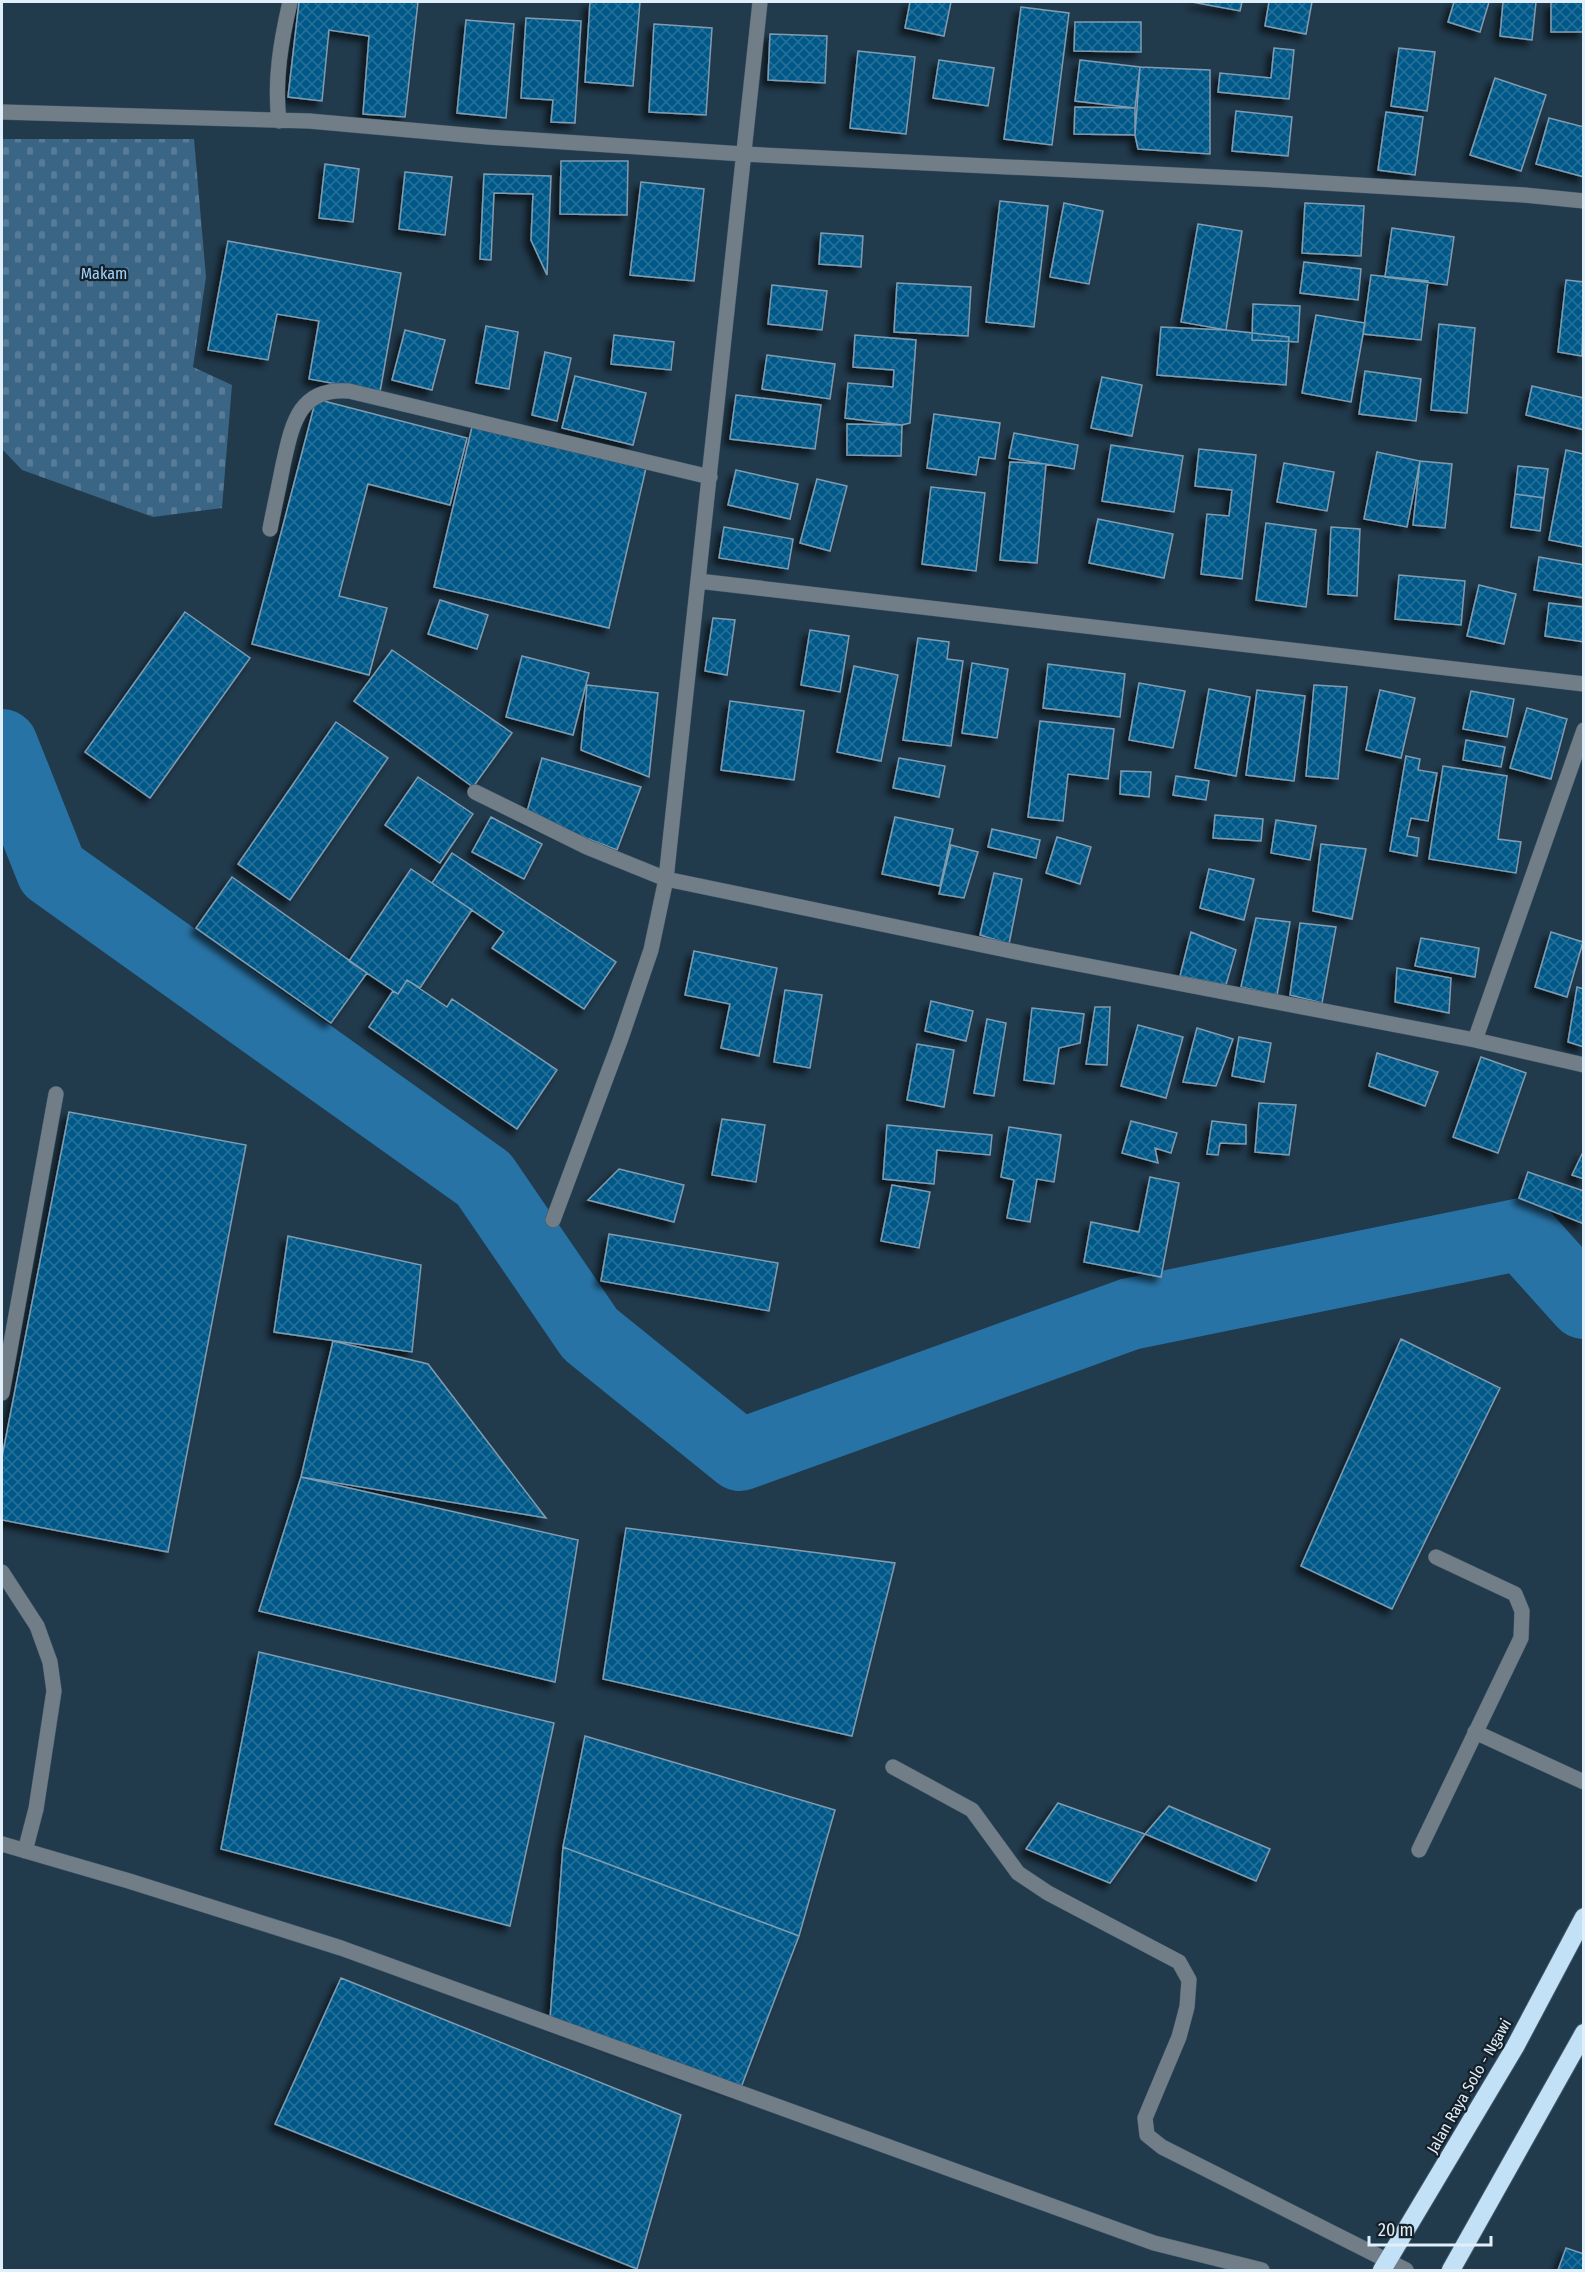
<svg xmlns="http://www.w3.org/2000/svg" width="1585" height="2272" font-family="'Fira Sans Condensed',sans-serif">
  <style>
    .cemetery { fill: url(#cemetery-stones) }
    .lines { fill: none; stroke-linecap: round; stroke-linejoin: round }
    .river { stroke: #2873a5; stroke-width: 72 }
    .building { fill: url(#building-cross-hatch); stroke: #809cb1; stroke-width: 1.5; filter: url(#shadow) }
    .minor-casing { stroke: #405768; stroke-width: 16 }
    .highway-casing { stroke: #405768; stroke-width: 20 }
    .minor { stroke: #727e87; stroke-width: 15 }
    .highway { stroke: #c2e0f6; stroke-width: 18 }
    .labels { text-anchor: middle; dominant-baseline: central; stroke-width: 4.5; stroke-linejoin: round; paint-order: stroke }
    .park-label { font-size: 16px; fill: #9dd4fe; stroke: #152028 }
    .street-label { font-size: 16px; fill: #e0effa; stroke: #152028 }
  </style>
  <defs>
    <pattern id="cemetery-stones" width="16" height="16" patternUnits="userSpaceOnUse" patternTransform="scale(1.5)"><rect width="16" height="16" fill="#3b6584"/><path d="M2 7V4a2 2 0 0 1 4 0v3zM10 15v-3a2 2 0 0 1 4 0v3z" fill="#577b96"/></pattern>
    <pattern id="building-cross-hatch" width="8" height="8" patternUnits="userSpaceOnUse" patternTransform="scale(1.5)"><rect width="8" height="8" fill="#005988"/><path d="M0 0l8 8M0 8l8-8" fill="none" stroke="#25719a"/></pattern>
    <filter id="shadow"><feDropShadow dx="-5.5" dy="5.5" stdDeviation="3" flood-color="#0009"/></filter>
  </defs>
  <rect width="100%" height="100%" fill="#213a4c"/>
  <!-- cemetery -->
  <path class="cemetery" d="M2,139H194L206,277L193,367L232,385L222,508L153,517L22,470L2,449Z"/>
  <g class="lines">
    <!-- river -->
    <path class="river" d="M2,745L52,871L484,1179L590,1334L740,1455L1130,1314L1522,1234L1584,1303"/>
  </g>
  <!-- building -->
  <path class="building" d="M299,2H418L405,117L363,114L369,36L329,30L322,101L288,97Z
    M590,2H640L633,86L585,82Z
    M910,2H951L944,36L905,28Z
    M1192,2H1242L1240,11Z
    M1269,2H1312L1306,34L1265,26Z
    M1454,2H1489L1480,32L1448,22Z
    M1503,2H1536L1532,40L1500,36Z
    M1551,2H1584V32H1551Z
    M1021,7L1069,13L1052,145L1004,139Z
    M526,18L581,21L575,123L551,122L553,100L521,98Z
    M466,20L514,24L506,118L457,113Z
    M1075,22H1141V52L1074,51Z
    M654,24L712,28L706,115L649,112Z
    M770,34L827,36L825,83L768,80Z
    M1274,48L1294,50L1289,99L1218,92L1220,73L1271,78Z
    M1399,48L1435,52L1427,111L1391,106Z
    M858,51L915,57L906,134L850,128Z
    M939,60L994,68L988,106L933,98Z
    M1080,60L1140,67L1135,108L1075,101Z
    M1140,67L1210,70V154L1138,149L1135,135Z
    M1495,78L1546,95L1521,171L1470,155Z
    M1075,107L1135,108V135L1074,134Z
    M1236,111L1292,117L1288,156L1232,151Z
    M1386,112L1423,117L1415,175L1378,170Z
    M1549,118L1584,127V177L1536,164Z
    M561,161H628L627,215L560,214Z
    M325,164L359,169L353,222L319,218Z
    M405,172L452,177L445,235L399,229Z
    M484,174L551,176L547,275L531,240L533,194L494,193L491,260L480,259Z
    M641,182L704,189L694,281L630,275Z
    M1000,201L1048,206L1034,327L986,322Z
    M1064,203L1103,211L1089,284L1050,277Z
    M1305,203L1364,206L1361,256L1302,253Z
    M1198,224L1242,231L1226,330L1181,322Z
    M1392,228L1454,237L1447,285L1385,277Z
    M821,233L863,236L861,267L819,264Z
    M228,241L401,273L380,392L309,379L319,321L277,314L268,360L208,350Z
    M1304,262L1361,269L1358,300L1300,293Z
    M1371,275L1428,281L1421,340L1363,334Z
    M1566,280L1584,282L1582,356L1558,352Z
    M897,283L971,287L968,336L894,332Z
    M772,285L827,291L822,330L768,324Z
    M1253,304L1300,306L1298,342L1252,340Z
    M1316,315L1365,323L1351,402L1302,393Z
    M1439,324L1475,328L1467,413L1431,410Z
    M486,326L518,332L509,389L476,383Z
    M1161,327L1226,330L1289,337L1286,385L1157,375Z
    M405,330L445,340L432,390L392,380Z
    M614,335L674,342L671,370L611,364Z
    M855,335L916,340L910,423L902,425L845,418L848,383L893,387L894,370L853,367Z
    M545,352L571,358L557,421L532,415Z
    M767,355L835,364L830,399L762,389Z
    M1365,371L1421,379L1416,421L1359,414Z
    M575,376L646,393L633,445L562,428Z
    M1102,377L1142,385L1132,436L1091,428Z
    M1532,386L1584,398V430L1526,415Z
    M736,395L821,405L815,449L730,439Z
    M316,399L467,438L450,505L368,484L339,596L387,608L369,675L252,644Z
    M934,414L1000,423L995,459L979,457L976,475L927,468Z
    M847,424L902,425L901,456L847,455Z
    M472,427L646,468L609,628L434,587Z
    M1014,433L1078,445L1074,469L1009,458Z
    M1111,445L1183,456L1174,512L1102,501Z
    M1199,449L1256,455L1242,579L1201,574L1207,514L1229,516L1232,490L1195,486Z
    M1566,450L1584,454V547L1549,540Z
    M1377,452L1420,461L1407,527L1364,519Z
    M1420,461L1452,464L1445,528L1413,525Z
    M1010,462L1046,464L1037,563L1000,560Z
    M1284,463L1334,472L1327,511L1277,502Z
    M1518,466L1548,469L1544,498L1515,494Z
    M736,470L798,484L790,519L728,505Z
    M817,479L847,486L830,551L800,543Z
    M931,487L985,493L976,571L922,564Z
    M1515,494L1544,498L1540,531L1511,527Z
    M1098,519L1173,534L1164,578L1089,563Z
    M1266,523L1316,530L1306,607L1256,600Z
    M724,527L793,539L788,569L719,558Z
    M1331,527L1360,529L1357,596L1328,594Z
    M1539,557L1584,565V598L1534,590Z
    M1399,575L1465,581L1461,625L1395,619Z
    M1479,585L1516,594L1504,644L1467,636Z
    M440,600L488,615L477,649L428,634Z
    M1549,603L1584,607V642L1545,636Z
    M185,612L250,658L150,798L85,752Z
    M713,618L735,620L727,675L705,671Z
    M810,630L849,636L840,692L801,685Z
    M918,638L949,642L947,659L963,661L951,746L903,740Z
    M392,650L512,733L473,787L354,701Z
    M522,656L589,673L573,735L506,717Z
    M972,663L1008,669L997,738L962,733Z
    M1048,664L1125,674L1120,717L1043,708Z
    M854,666L898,675L881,761L837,752Z
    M1139,683L1185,691L1173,748L1129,740Z
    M587,685L658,693L649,777L581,750Z
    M1314,685L1347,687L1338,779L1306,776Z
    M1209,689L1250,697L1236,776L1195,768Z
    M1257,690L1305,696L1294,781L1246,775Z
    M1380,690L1415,698L1401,758L1366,750Z
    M1471,691L1514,699L1507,737L1463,729Z
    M730,701L804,711L794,780L721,770Z
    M1527,708L1567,719L1551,779L1510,768Z
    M1040,721L1114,729L1108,779L1068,774L1063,821L1028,817Z
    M336,722L388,758L290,900L238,864Z
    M1466,740L1505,747L1501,767L1463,760Z
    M1406,756L1420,759L1418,770L1437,773L1428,821L1411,818L1407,836L1419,838L1417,856L1390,851Z
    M542,758L641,787L617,850L526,815Z
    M899,758L945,766L939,797L893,788Z
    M1443,766L1507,776L1498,839L1521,842L1516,873L1429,859Z
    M1121,771L1151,772L1149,797L1120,794Z
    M1176,776L1209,781L1206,800L1173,795Z
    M418,777L473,814L440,863L385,825Z
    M1215,815L1263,819L1261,841L1213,838Z
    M491,817L542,844L524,879L472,852Z
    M895,817L953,829L940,886L882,874Z
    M1276,820L1316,826L1310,860L1271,853Z
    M992,829L1040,840L1036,858L988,847Z
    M1057,837L1091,847L1080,884L1046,873Z
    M1321,844L1366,849L1352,919L1313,911Z
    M951,845L978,852L964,898L939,894Z
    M452,853L616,962L584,1009L492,948L504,932L432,883Z
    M411,869L472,910L420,988L407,980L398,994L349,961Z
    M1209,869L1254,879L1244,920L1200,908Z
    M994,873L1022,879L1009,944L980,935Z
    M232,877L367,973L331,1023L196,928Z
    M1256,918L1290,922L1277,995L1241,987Z
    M1300,923L1336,927L1322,1003L1290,995Z
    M1191,932L1236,950L1226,985L1180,976Z
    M1551,932L1583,942L1567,997L1535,987Z
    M1421,938L1479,948L1475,977L1415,966Z
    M694,951L777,968L759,1056L721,1048L730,1004L685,995Z
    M1397,968L1451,978L1449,1013L1395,1002Z
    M407,980L447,1007L452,999L557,1070L517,1129L369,1027L393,991L398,994Z
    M1577,987L1584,989V1047L1568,1042Z
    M785,990L822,995L810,1068L774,1062Z
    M931,1001L973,1011L966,1041L925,1031Z
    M1095,1007H1110L1107,1065L1086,1064Z
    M1032,1008L1084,1014L1080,1043L1059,1048L1054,1084L1024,1080Z
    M987,1019L1006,1023L994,1096L974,1093Z
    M1138,1025L1183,1037L1166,1098L1121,1086Z
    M1197,1028L1233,1039L1216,1086L1183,1082Z
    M1239,1037L1271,1043L1264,1082L1232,1076Z
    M917,1044L954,1050L944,1107L907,1100Z
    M1377,1053L1438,1072L1425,1106L1369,1086Z
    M1481,1057L1526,1073L1498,1153L1453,1137Z
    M1259,1103L1296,1105L1289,1155L1255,1152Z
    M69,1112L246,1145L168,1552L2,1520V1457Z
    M722,1119L765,1125L756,1182L712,1175Z
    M1131,1121L1177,1133L1171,1153L1155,1148L1158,1163L1122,1153Z
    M1212,1121L1246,1125V1144L1220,1143L1218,1155L1207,1154Z
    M887,1125L992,1135L990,1155L937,1150L934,1184L883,1179Z
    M1009,1127L1061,1135L1054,1182L1037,1179L1030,1222L1007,1218L1014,1180L1001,1177Z
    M1584,1150V1179L1572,1175Z
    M619,1169L684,1185L674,1222L588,1200Z
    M1528,1172L1584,1191V1224L1519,1198Z
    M1150,1177L1179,1183L1161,1277L1084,1262L1091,1222L1139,1232Z
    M892,1185L930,1192L919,1248L881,1241Z
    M609,1234L778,1263L769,1311L601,1281Z
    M288,1236L421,1265L412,1352L274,1332Z
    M1401,1339L1500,1388L1392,1609L1301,1566Z
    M333,1341L428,1364L546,1518L301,1477Z
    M301,1477L578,1540L555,1682L259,1611Z
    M626,1528L895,1563L852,1736L603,1679Z
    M259,1652L554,1723L510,1926L221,1849Z
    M585,1736L835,1810L799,1936L563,1847Z
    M1058,1803L1145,1834L1110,1883L1026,1849Z
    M1169,1806L1270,1849L1256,1881L1145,1834Z
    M563,1847L799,1936L740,2090L550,2019Z
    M341,1978L681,2115L637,2269L275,2124Z
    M1566,2248L1584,2254V2270H1558Z"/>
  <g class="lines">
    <!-- minor casing -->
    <g class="minor-casing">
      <path id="minor" d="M2,112L309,121L488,137L743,154L1275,180L1524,195L1584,201
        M279,121C274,80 281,41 290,2
        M270,529C274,508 279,486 283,465C292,425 298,387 349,391L710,477
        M698,581L1584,684
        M475,792L587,847L666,879L1026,954L1475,1040L1584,1065
        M1475,1040L1584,730
        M553,1220L621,1038L651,950L666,879L760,2
        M2,1393L56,1094
        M2,1572L37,1626L50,1662L54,1691L36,1809L25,1851
        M1475,1732L1584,1782
        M893,1767L972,1810L1018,1873L1048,1893L1179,1962L1189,1980L1187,2007L1179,2037L1145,2118L1147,2135L1162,2147L1406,2270
        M2,1844L129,1881L341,1948L1154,2243L1262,2270
        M1419,1850L1521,1638L1522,1611L1515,1594L1436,1557"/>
    </g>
    <!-- highway casing -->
    <g class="highway-casing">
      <path id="highway" d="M1382,2270L1515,2047L1584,1917
        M1451,2270L1584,2033"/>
    </g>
    <!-- minor -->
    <use href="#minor" class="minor"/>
    <!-- highway -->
    <use href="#highway" class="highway"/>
  </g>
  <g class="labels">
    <!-- park labels -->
    <g class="park-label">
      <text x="104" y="273">Makam</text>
    </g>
    <!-- street labels -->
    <g class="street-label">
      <text transform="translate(1469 2086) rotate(-60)">Jalan Raya Solo - Ngawi</text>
    </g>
  </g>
  <!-- border -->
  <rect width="1585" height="2272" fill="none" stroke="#e0effa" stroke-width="6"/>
  <!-- scale -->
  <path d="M1369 2236v9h122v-9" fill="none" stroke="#e0effa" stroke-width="3"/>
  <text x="1378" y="2236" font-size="18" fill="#e0effa" stroke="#152028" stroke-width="4.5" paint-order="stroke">20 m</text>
</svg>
